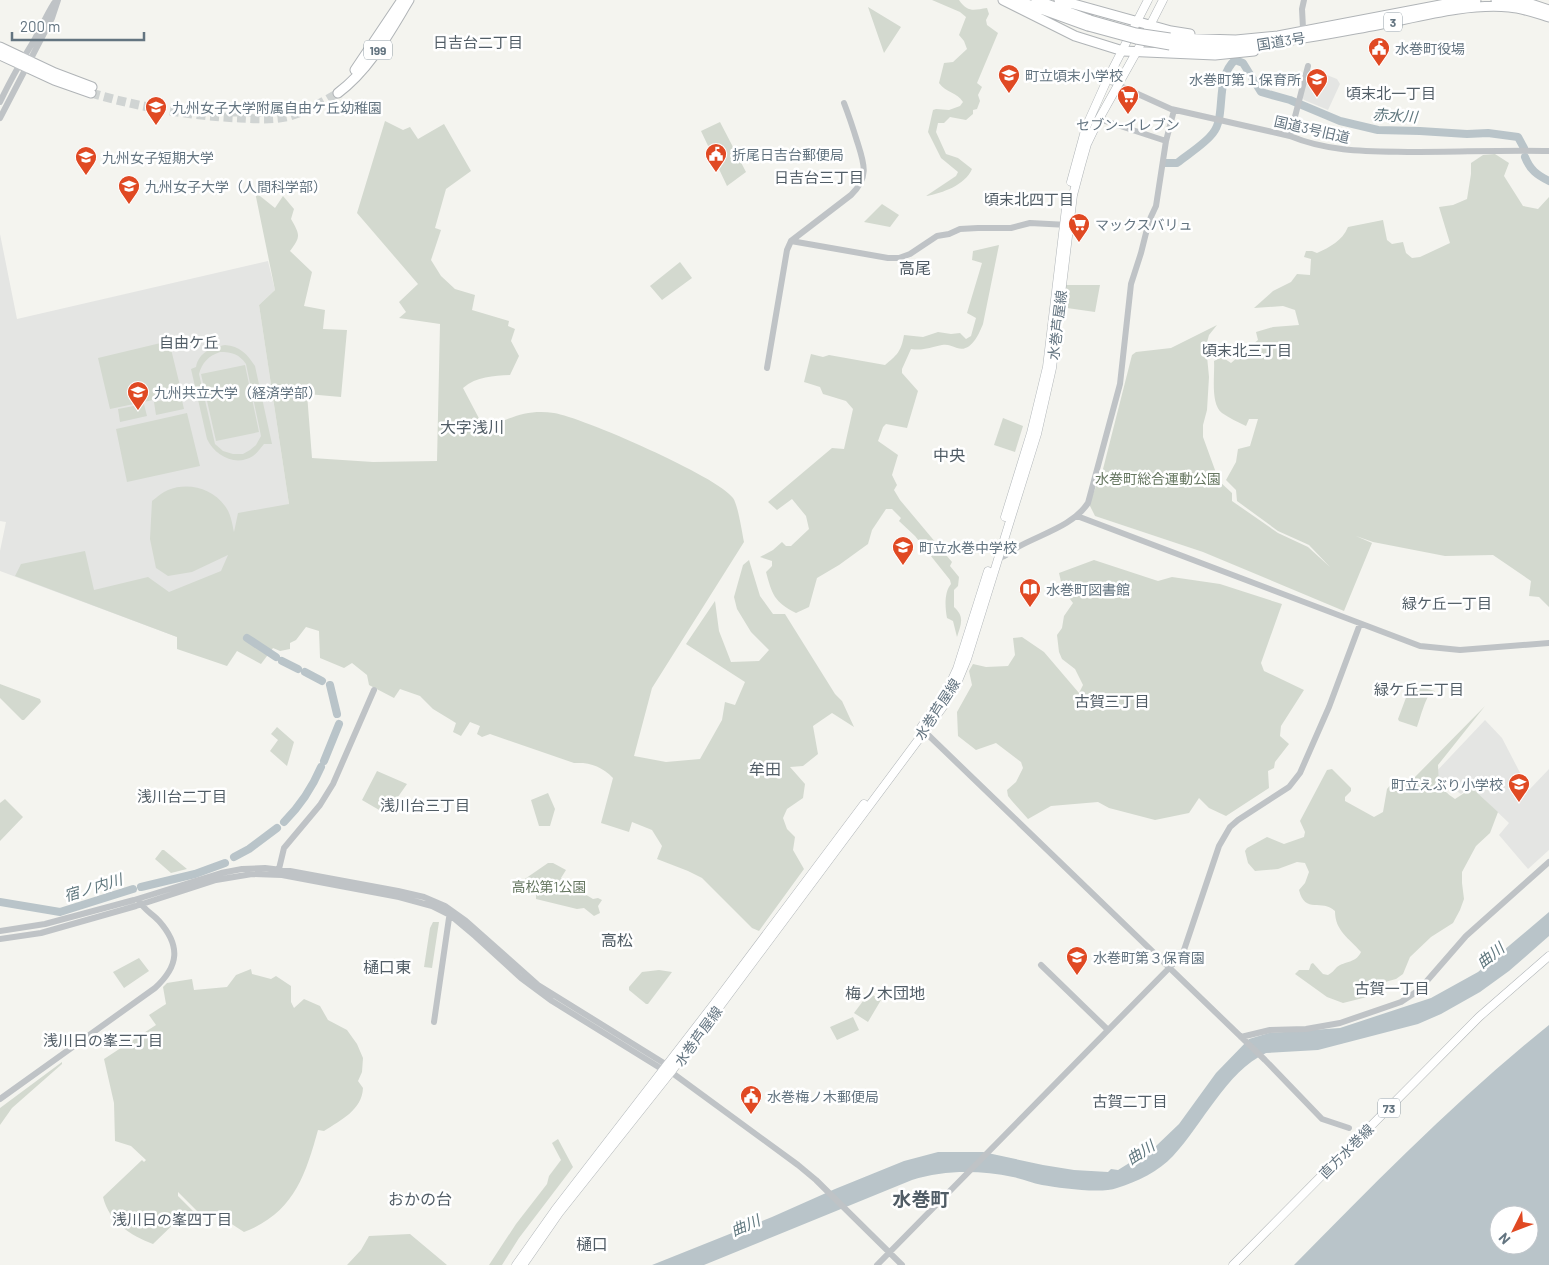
<svg xmlns="http://www.w3.org/2000/svg" width="1549" height="1265" font-family="Barlow,'Noto Sans JP',sans-serif">
  <style>
    .built { fill: #e4e5e3 }
    .green { fill: #d3d9cf; fill-rule: evenodd }
    .water { fill: #b9c4c9; fill-rule: evenodd }
    .lines { fill: none; stroke-linecap: round; stroke-linejoin: round }
    .river { stroke: #b9c4c9; stroke-width: 8 }
    .highway-tunnel { stroke: #d0d4d3; stroke-width: 9; stroke-dasharray: 9 4.5; stroke-linecap: butt }
    .major-casing { stroke: #b0b5b8; stroke-width: 9 }
    .highway-casing { stroke: #b0b4b7; stroke-width: 11 }
    .minor { stroke: #bfc3c6; stroke-width: 6 }
    .major { stroke: #fff; stroke-width: 8 }
    .highway { stroke: #fff; stroke-width: 9 }
    .highway-bridge-casing { stroke: #b0b4b7; stroke-width: 11; stroke-linecap: butt }
    .highway-bridge { stroke: #fff; stroke-width: 9 }
    .labels { text-anchor: middle; dominant-baseline: central; stroke-width: 5; stroke-linejoin: round; paint-order: stroke }
    .shield { fill: #fff; stroke: #929ea6; stroke-width: 1 }
    .shield-label { font-size: 12px; font-weight: bold; fill: #637480 }
    .street-label { font-size: 14px; fill: #637480; stroke: #fff }
    .poi-label { font-size: 14px; fill: #637480; stroke: #fff; text-anchor: start }
    .park-label { font-size: 14px; fill: #677862; stroke: #fff }
    .neighbourhood-label { font-size: 15px; fill: #515d66; stroke: #fff }
    .water-label { font-size: 15px; font-style: italic; fill: #5f777e; stroke: #fff }
    .quarter-label { font-size: 16px; fill: #515d66; stroke: #fff }
    .district-label { font-size: 19px; font-weight: bold; fill: #515d66; stroke: #fff }
  </style>
  <rect width="100%" height="100%" fill="#f4f4ef"/>
  <!-- built -->
  <path class="built" d="M1314,70L1337,79L1340,84L1328,110L1304,100L1302,97L1309,71Z
    M0,234L17,319L268,261L275,290L259,305L289,504L231,549L223,576L177,637L0,571V551L6,522L0,521Z
    M1485,720L1502,738L1529,790L1549,769V850L1528,869L1499,835L1509,823L1470,786L1461,794L1433,775Z"/>
  <!-- green -->
  <path class="green" d="M932,0H959C968,13 974,10 987,8L989,14L986,20L987,25L998,33L977,83L982,87L978,95L980,101L977,109L973,110V114L966,120L950,117L944,123H938L936,132L946,154L958,158L972,169C965,185 943,193 926,196L956,176L958,172L941,158L928,132L933,110L936,109L949,110L960,106L963,102C957,92 946,93 939,83L944,63L953,62L967,49L964,41L959,35L966,17L960,12Z
    M868,7L901,27L884,53Z
    M385,121L403,130L410,127L418,139L444,124L471,171L446,189L435,228L441,230L431,260L441,276L455,289L475,295L472,310L509,321L508,326L515,329L511,341L519,356L510,375C493,376 477,376 463,388L483,426L488,428C510,417 529,409 554,413C581,417 719,477 733,498C738,505 742,532 744,542L652,688L634,756L666,762L700,759L722,720L725,702L735,705L745,682L686,644L715,601L719,631L731,662L759,661L769,650L751,632L737,609L734,597L743,565L749,560L760,596L773,614H785L835,694L842,701L854,727L832,713L813,726L818,754L803,766L790,767L805,784L803,798L787,809L783,818L787,829L795,837L793,850L804,869L759,931L752,928L702,878L688,871L657,859L662,846L652,830L632,822L629,832L601,823L613,778C602,767 590,762 574,763L490,734L482,737L477,734L480,726L470,722L461,736L453,732L456,723L433,709L420,696L400,689L394,698L369,685L367,675L352,663L344,668L320,658L319,631L306,627L296,640L290,643V649L280,651L273,648L261,664L237,651L227,666L177,649V637L15,576L21,564L85,551L94,590L148,577L169,592L221,571L228,555L192,572L168,576L156,568L150,539L152,501C157,497 163,492 168,490C188,482 212,488 225,506C231,514 232,523 234,532L238,513L289,504L259,305L275,290L255,192L275,208L283,196L294,209L291,219C300,235 301,236 290,251L312,272L304,306L325,310L323,329L347,330L341,397L307,394L312,458L373,462L437,461L440,324L399,318L406,312L399,302L418,284L357,213Z
    M720,122L746,172L727,186L701,131Z
    M1495,154L1509,163L1504,176L1523,206L1538,209L1549,197V607L1539,597L1529,596L1531,581L1493,555L1445,556L1373,542L1356,536L1372,543L1344,611L1203,552L1095,516L1089,504L1103,469L1132,355L1136,352L1171,348L1217,325L1209,335L1206,346L1209,377L1207,410L1203,425V437L1219,481L1232,493V501L1278,533L1308,547L1330,567L1309,545L1278,531L1237,501L1236,490L1226,480L1236,462L1238,449L1250,446L1258,419H1249L1246,426C1238,422 1229,418 1222,413C1210,404 1215,375 1214,361L1222,357L1231,363L1258,340L1256,332L1273,327L1299,325L1295,310L1283,306L1254,308L1273,291L1291,282L1297,274L1310,275L1311,259L1304,257L1306,251H1312L1317,253C1330,247 1342,241 1348,227L1383,220L1387,240L1392,244L1403,242L1406,253L1412,258L1420,257L1450,243L1439,207L1453,205L1467,199L1471,174V163L1483,155Z
    M882,204L899,215L890,227L864,222Z
    M999,245L983,324C979,334 971,353 957,348C951,346 948,344 942,345C930,347 924,351 911,349L902,369V373L918,391L907,428L886,424L883,427L878,441L898,455L892,475L897,485L894,490L900,500L952,562L950,566L959,577L958,586L954,590V607C965,617 961,624 957,637L953,621L947,618C945,608 944,592 951,584L950,580L915,536L899,521L901,518L892,509H886L872,530L868,544L839,565L817,578L809,607L796,613C774,602 772,594 766,572L772,566V561L760,557L773,550L782,542L786,546H791L809,529L806,516L792,499L777,510L768,502L832,448L844,449L853,409L846,401L823,394L820,387L804,382L811,354L823,357L829,355L885,365C897,355 901,352 904,335L923,337L938,332L951,334L960,333L966,339L971,336L976,318L967,313L982,263L972,260L973,251Z
    M680,262L692,278L662,300L650,286Z
    M1063,285H1100L1095,312L1060,307Z
    M169,341L182,394L110,409L98,358Z
    M225,345C240,346 247,354 255,366L272,444H264C261,448 257,453 253,456C236,467 215,456 207,439L191,369L196,367C199,352 211,348 225,345ZM220,352C232,352 239,354 246,364L261,436L256,445L250,450L243,454H233L223,451L215,444L199,374C202,363 208,356 220,352Z
    M245,365L259,432L216,441L201,374Z
    M181,396L184,409L156,415L154,402Z
    M144,404L147,416L120,422L118,409Z
    M187,413L200,466L127,482L116,429Z
    M1003,418L1023,426L1015,452L994,445Z
    M1094,560L1158,581L1172,577L1220,584L1282,604L1261,663L1264,671L1304,690L1281,726L1280,736L1289,744L1275,762L1274,768L1268,771L1269,788L1226,816L1209,808L1199,798L1189,813L1155,820L1109,808L1098,802L1051,806L1028,819L1012,801L1008,796L1007,790L1016,782L1023,768L1021,762L996,743L976,750L958,736L957,712L972,685L969,671L973,664L986,667L1008,666L1015,655L1013,638L1022,637L1044,652L1079,693L1083,685L1075,669L1062,659L1059,652L1057,635L1062,628L1064,616L1073,603L1063,590L1059,573Z
    M0,684L40,699L41,702L24,720H22L0,698Z
    M1413,685L1435,691L1434,695L1430,694C1425,699 1420,719 1417,727L1399,721L1398,719L1410,687Z
    M1485,706L1438,765C1439,785 1438,787 1455,799L1472,788L1498,812L1490,833L1476,846L1462,872V883L1464,899L1460,910L1453,923L1431,937L1410,957L1403,974L1396,979L1385,982L1367,997L1343,1003L1327,997L1295,974L1299,970H1309L1311,964L1313,963L1323,974L1328,975C1332,973 1334,970 1337,967C1345,961 1356,963 1361,952C1349,938 1335,931 1335,911C1322,898 1305,915 1299,890L1305,883L1309,872L1305,863L1297,862L1278,869L1255,871L1248,863L1245,851L1247,848L1267,837L1284,844L1304,837L1305,832L1300,821L1327,770L1332,769L1351,788V791L1345,797V801L1374,817L1383,812L1387,789L1393,782L1405,783L1414,778Z
    M277,727L294,742L287,766L270,751L278,740L271,734Z
    M377,771L407,784L386,814L362,800Z
    M548,793L555,809L550,826H539L531,800Z
    M5,799L23,817L0,841V803Z
    M162,850H164L187,869L171,873L155,859Z
    M548,863H553L566,870L561,878L578,887V890L593,899L598,898L602,900L598,906L600,913L594,916L584,908L577,909L536,899V892L519,883Z
    M433,922H439L432,968L424,967L430,928Z
    M139,958L149,971L124,988L113,972Z
    M251,969L252,974L271,979L276,976L291,986V1002L294,1008L304,999L320,1006L328,1020L347,1030L357,1044L363,1058L362,1072L358,1081L363,1088C362,1110 341,1120 324,1131L318,1130C305,1177 293,1213 244,1232L227,1221L198,1212L178,1192V1196L194,1212L185,1213L153,1244C130,1235 109,1222 103,1197L142,1160L144,1162L146,1160L131,1146L115,1141L114,1103L104,1059L156,1025L149,1015L166,1004L163,987L167,983L192,979L194,990L227,987L236,975Z
    M659,970L672,972L648,1004H646L629,990V987L642,972Z
    M869,993L881,1000L868,1022L854,1013Z
    M853,1017L859,1030L837,1040L830,1027Z
    M62,1062V1064L12,1108L0,1125V1108Z
    M558,1139L573,1167L519,1238L502,1265H489L516,1224L547,1184L549,1176L561,1160L552,1143Z
    M410,1234L447,1265H347L361,1250L369,1236Z"/>
  <!-- water -->
  <path class="water" d="M1549,912V936L1509,971L1480,992L1441,1014L1418,1024L1318,1050L1266,1053C1226,1072 1203,1124 1173,1156C1159,1171 1137,1182 1117,1188C1101,1194 1060,1188 1042,1185C1032,1183 1023,1179 1013,1177C979,1170 944,1170 912,1180L704,1265H652L772,1217L835,1189L904,1161L938,1152H983L1043,1165L1074,1170L1108,1172L1111,1169L1118,1170L1155,1147L1179,1124L1216,1073L1249,1039L1269,1033L1340,1028L1431,998L1478,972Z
    M1549,1025V1265H1294C1376,1182 1458,1098 1549,1025ZM1499,1215H1529V1245H1499Z"/>
  <g class="lines">
    <!-- river -->
    <path class="river" d="M1525,157C1530,170 1537,175 1549,181
      M1165,163H1177C1188,154 1205,144 1213,133C1227,116 1214,79 1235,60L1243,63L1261,92L1290,100L1340,121L1378,130L1420,131L1467,134L1488,133L1518,137L1524,148
      M247,638L276,657
      M282,661L298,669
      M305,672L322,681
      M330,685L337,714
      M324,761L339,724
      M284,822C300,806 312,788 321,767
      M234,857L249,849L277,828
      M141,887L195,874L225,863
      M0,902L60,912L133,889"/>
    <!-- highway-tunnel -->
    <path class="highway-tunnel" d="M91,93C139,107 190,116 240,118C256,119 274,120 290,116C307,111 323,102 338,93
      M228,112H259L292,109"/>
    <!-- major casing -->
    <g class="major-casing">
      <path id="major" d="M1071,182L1086,127L1107,80L1148,0
        M1005,517L1031,433L1047,367L1067,200
        M920,729L950,684L957,669L988,571
        M516,1265L555,1210L717,1000L864,804
        M523,1265L559,1213L671,1072L942,708L955,688L967,659L1037,434L1052,368L1073,195L1081,165L1087,144L1099,119L1137,51L1163,0
        M1233,1265L1479,1017L1549,956"/>
    </g>
    <!-- highway casing -->
    <g class="highway-casing">
      <path id="highway" d="M1003,0L1075,36L1123,51L1215,55L1254,51
        M1016,0L1088,26
        M1036,0L1090,20
        M1059,0L1171,31L1190,34
        M1496,0L1531,4L1549,10
        M1170,38L1236,40L1278,36L1461,1L1476,0
        M1170,45C1243,52 1306,38 1377,25C1418,17 1467,3 1509,7C1522,8 1536,13 1549,17
        M0,47L55,73L92,87
        M0,55L54,80L91,93
        M355,70L402,0
        M338,93C370,69 389,33 409,0"/>
    </g>
    <!-- minor -->
    <path class="minor" d="M1303,28L1302,9L1304,0
      M1107,80L1171,109L1290,136C1331,153 1372,151 1415,152C1459,152 1504,150 1549,151
      M0,102C9,83 19,65 30,47C39,33 45,17 54,3
      M0,118L52,18L58,0
      M1099,119L1166,141
      M1290,136L1308,66
      M791,241L888,258H899L910,254L937,236L949,234L960,229L978,228H1011L1030,223L1068,225
      M767,368L787,250L791,241L851,195C870,177 864,163 857,141C853,128 849,116 844,103
      M1077,516L1420,646L1460,650L1549,643
      M994,552L1002,557C1008,555 1012,550 1018,547C1041,534 1073,526 1088,503L1120,384L1131,284L1141,253L1149,221L1156,206L1166,141L1174,110
      M923,730L1265,1060L1322,1119L1349,1128
      M278,873L284,848L320,805L333,784L374,690
      M0,931L45,924L134,900L221,873L242,869L265,868L290,871L398,891L424,897L445,906L466,921L538,985L667,1065L671,1072L798,1165L816,1180L902,1265
      M0,939L41,933L136,906L216,880L252,874L282,875L399,897L432,906L450,915L475,936L521,978L552,1001L665,1071
      M1041,965L1108,1030
      M434,1022L449,918L452,912
      M1241,1037L1270,1030L1306,1029L1340,1023L1401,1002L1419,990L1466,936L1549,862
      M0,1099L155,988C179,966 181,946 159,921C153,914 144,910 140,902
      M877,1265L1178,959L1183,953L1219,846L1230,827L1238,820L1289,787L1300,773L1329,707L1360,624"/>
    <!-- major -->
    <use href="#major" class="major"/>
    <!-- highway -->
    <use href="#highway" class="highway"/>
    <!-- highway-bridge casing -->
    <g class="highway-bridge-casing">
      <path id="highway-bridge" d="M1090,20L1136,33L1170,38
        M1088,26L1136,39L1170,45"/>
    </g>
    <!-- highway-bridge -->
    <use href="#highway-bridge" class="highway-bridge"/>
  </g>
  <!-- icons -->
  <defs>
    <g id="civic-pin" transform="scale(1.125)"><path d="M0 17L-7.5 6A9.5 9.5 0 1 1 7.5 6Z" fill="#e04923" stroke="#fff"/><path d="M-.6-6.5H3V-4.5H.6V-3L4-1V1h2V6H-6V1h2V-1L-.6-3ZM-1.2 2.5V6h2.4V2.5Z" fill="#fff"/></g>
    <g id="school-pin" transform="scale(1.125)"><path d="M0 17L-7.5 6A9.5 9.5 0 1 1 7.5 6Z" fill="#e04923" stroke="#fff"/><path d="M0-5L7-2L0 1L-7-2ZM-4 1L0 2.5L4 1V4Q0 6-4 4Z" fill="#fff"/></g>
    <g id="supermarket-pin" transform="scale(1.125)"><path d="M0 17L-7.5 6A9.5 9.5 0 1 1 7.5 6Z" fill="#e04923" stroke="#fff"/><path d="M-6-5.5h2.5l.6 2H6L4.5 2H-2.5L-4.4-4H-6ZM-1.5 3.2a1.3 1.3 0 1 0 .1 0ZM3 3.2a1.3 1.3 0 1 0 .1 0Z" fill="#fff"/></g>
    <g id="university-pin" transform="scale(1.125)"><path d="M0 17L-7.5 6A9.5 9.5 0 1 1 7.5 6Z" fill="#e04923" stroke="#fff"/><path d="M0-5L7-2L0 1L-7-2ZM-4 1L0 2.5L4 1V4Q0 6-4 4Z" fill="#fff"/></g>
    <g id="library-pin" transform="scale(1.125)"><path d="M0 17L-7.5 6A9.5 9.5 0 1 1 7.5 6Z" fill="#e04923" stroke="#fff"/><path d="M-6-4Q-3-5.5-.7-3.5V5Q-3 3-6 4ZM6-4Q3-5.5 .7-3.5V5Q3 3 6 4Z" fill="#fff"/></g>
  </defs>
  <g fill-rule="evenodd">
    <use href="#civic-pin" x="1379" y="48"/>
    <use href="#school-pin" x="1009" y="75"/>
    <use href="#school-pin" x="1317" y="79"/>
    <use href="#supermarket-pin" x="1128" y="96"/>
    <use href="#school-pin" x="156" y="107"/>
    <use href="#civic-pin" x="716" y="154"/>
    <use href="#university-pin" x="86" y="157"/>
    <use href="#university-pin" x="129" y="186"/>
    <use href="#supermarket-pin" x="1079" y="224"/>
    <use href="#university-pin" x="138" y="392"/>
    <use href="#school-pin" x="903" y="547"/>
    <use href="#library-pin" x="1030" y="589"/>
    <use href="#school-pin" x="1519" y="784"/>
    <use href="#school-pin" x="1077" y="957"/>
    <use href="#civic-pin" x="751" y="1096"/>
  </g>
  <g class="labels">
    <!-- shield labels -->
    <g class="shield">
      <rect x="1384" y="12.5" width="18" height="19" rx="4"/>
      <rect x="364" y="40.5" width="28" height="19" rx="4"/>
      <rect x="1378" y="1098.5" width="22" height="19" rx="4"/>
    </g>
    <g class="shield-label">
      <text x="1393" y="22">3</text>
      <text x="378" y="50">199</text>
      <text x="1389" y="1108">73</text>
    </g>
    <!-- street labels -->
    <g class="street-label">
      <text transform="translate(1281 41) rotate(-9)">国道3号</text>
      <text transform="translate(1312 129) rotate(13)">国道3号旧道</text>
      <text transform="translate(1057 325) rotate(-83)">水巻芦屋線</text>
      <text transform="translate(937 709) rotate(-57)">水巻芦屋線</text>
      <text transform="translate(698 1036) rotate(-54)">水巻芦屋線</text>
      <text transform="translate(1346 1151) rotate(-45)">直方水巻線</text>
    </g>
    <!-- poi labels -->
    <g class="poi-label">
      <text x="1395" y="48">水巻町役場</text>
      <text x="1025" y="75">町立頃末小学校</text>
      <text x="1301" y="79" text-anchor="end">水巻町第１保育所</text>
      <text x="172" y="107">九州女子大学附属自由ケ丘幼稚園</text>
      <text x="1128" y="124" text-anchor="middle">セブン-イレブン</text>
      <text x="732" y="154">折尾日吉台郵便局</text>
      <text x="102" y="157">九州女子短期大学</text>
      <text x="145" y="186">九州女子大学（人間科学部）</text>
      <text x="1095" y="224">マックスバリュ</text>
      <text x="154" y="392">九州共立大学（経済学部）</text>
      <text x="919" y="547">町立水巻中学校</text>
      <text x="1046" y="589">水巻町図書館</text>
      <text x="1503" y="784" text-anchor="end">町立えぶり小学校</text>
      <text x="1093" y="957">水巻町第３保育園</text>
      <text x="767" y="1096">水巻梅ノ木郵便局</text>
    </g>
    <!-- park labels -->
    <g class="park-label">
      <text x="1158" y="478">水巻町総合運動公園</text>
      <text x="549" y="886">高松第1公園</text>
    </g>
    <!-- neighbourhood labels -->
    <g class="neighbourhood-label">
      <text x="478" y="42">日吉台二丁目</text>
      <text x="1391" y="93">頃末北一丁目</text>
      <text x="819" y="177">日吉台三丁目</text>
      <text x="1029" y="199">頃末北四丁目</text>
      <text x="189" y="342">自由ケ丘</text>
      <text x="1247" y="350">頃末北三丁目</text>
      <text x="1447" y="603">緑ケ丘一丁目</text>
      <text x="1419" y="689">緑ケ丘二丁目</text>
      <text x="1112" y="701">古賀三丁目</text>
      <text x="182" y="796">浅川台二丁目</text>
      <text x="425" y="805">浅川台三丁目</text>
      <text x="1392" y="988">古賀一丁目</text>
      <text x="103" y="1040">浅川日の峯三丁目</text>
      <text x="1130" y="1101">古賀二丁目</text>
      <text x="172" y="1219">浅川日の峯四丁目</text>
    </g>
    <!-- water labels -->
    <g class="water-label">
      <text transform="translate(1395 115) rotate(4)">赤水川</text>
      <text transform="translate(93 887) rotate(-17)">宿ノ内川</text>
      <text transform="translate(1490 955) rotate(-39)">曲川</text>
      <text transform="translate(1140 1152) rotate(-33)">曲川</text>
      <text transform="translate(745 1225) rotate(-24)">曲川</text>
    </g>
    <!-- quarter labels -->
    <g class="quarter-label">
      <text x="915" y="267">高尾</text>
      <text x="472" y="426">大字浅川</text>
      <text x="949" y="454">中央</text>
      <text x="765" y="768">牟田</text>
      <text x="617" y="939">高松</text>
      <text x="387" y="966">樋口東</text>
      <text x="885" y="992">梅ノ木団地</text>
      <text x="420" y="1198">おかの台</text>
      <text x="592" y="1243">樋口</text>
    </g>
    <!-- district labels -->
    <g class="district-label">
      <text x="921" y="1198">水巻町</text>
    </g>
  </g>
  <!-- north arrow -->
  <g transform="translate(1514 1230) rotate(228)"><circle r="24" fill="#ffffff" stroke="#c1c7cc"/>
  <path d="M0-4L9 19L0 12L-9 19Z" fill="#e04923"/>
  <text y="-8" font-size="14" font-weight="bold" text-anchor="middle" fill="#637480">N</text>
  </g>
  <!-- scale -->
  <path d="M12 32v8h132v-8" fill="none" stroke="#637480" stroke-width="2.5"/>
  <text x="20" y="32" font-size="15" fill="#637480" stroke="#ffffff" stroke-width="4" paint-order="stroke">200 m</text>
</svg>
